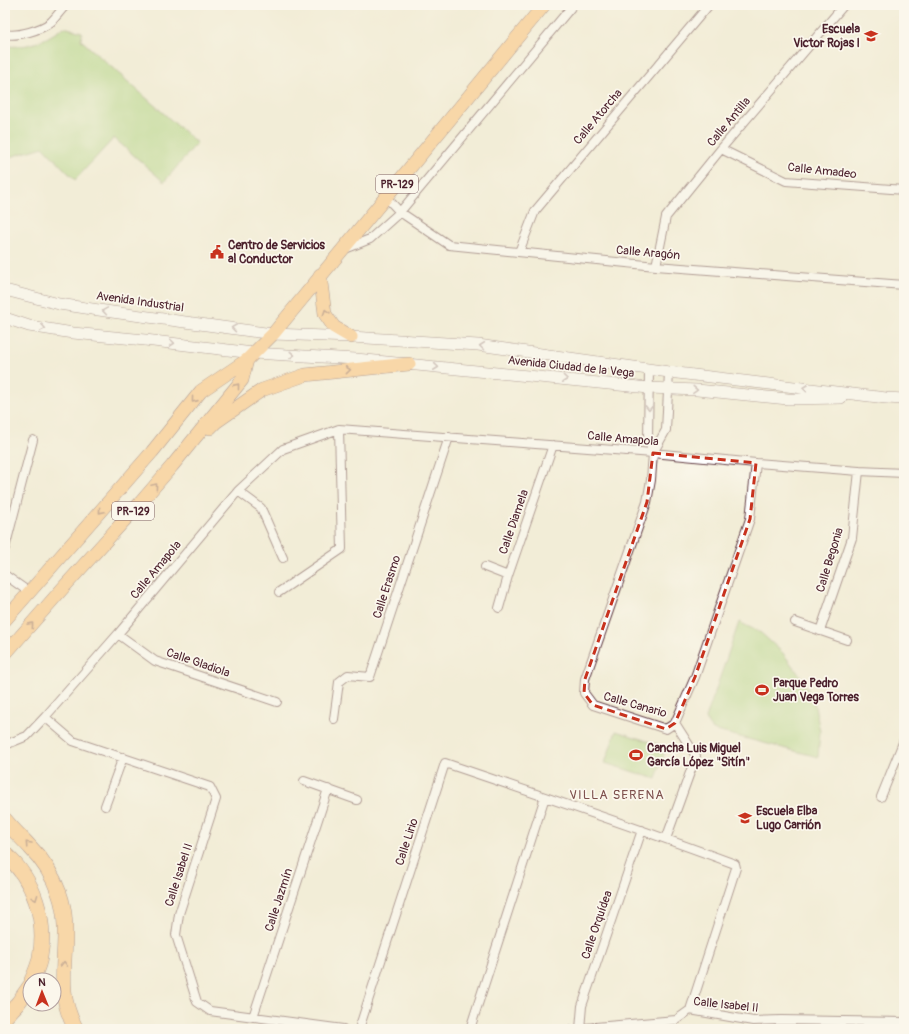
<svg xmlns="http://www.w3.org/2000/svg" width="909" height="1034" font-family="Pangolin,sans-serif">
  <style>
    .green { fill: #a9d27d; stroke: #7a7854 }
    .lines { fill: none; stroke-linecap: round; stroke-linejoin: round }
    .minor-casing { stroke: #633e45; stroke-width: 10 }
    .tertiary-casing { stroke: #633e45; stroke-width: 12 }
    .primary-casing { stroke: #633e45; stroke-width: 14 }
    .motorway-casing { stroke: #633e45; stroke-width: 16 }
    .minor { stroke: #fff; stroke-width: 8 }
    .tertiary { stroke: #fff; stroke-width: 11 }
    .primary { stroke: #febc70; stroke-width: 13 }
    .motorway { stroke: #febc70; stroke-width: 15 }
    .oneway { stroke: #ae9aa0 }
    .oneway2 { stroke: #9b664a }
    .marked { fill: none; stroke: #c8321e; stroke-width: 3; stroke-dasharray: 8 5; stroke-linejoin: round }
    .labels { text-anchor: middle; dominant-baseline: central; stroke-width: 3.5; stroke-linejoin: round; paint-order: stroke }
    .shield { fill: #fbf7ec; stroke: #7f6065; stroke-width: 1 }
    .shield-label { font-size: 11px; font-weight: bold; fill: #4a1f2b }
    .poi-label { font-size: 12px; font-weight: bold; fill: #4a1f2b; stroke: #fbf7ec; text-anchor: start }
    .street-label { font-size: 12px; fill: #4a1f2b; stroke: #fbf7ec }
    .neighbourhood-label { font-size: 13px; letter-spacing: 1px; fill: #7e504d; stroke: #fbf7ec }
  </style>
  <rect width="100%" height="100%" fill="#fbf7ec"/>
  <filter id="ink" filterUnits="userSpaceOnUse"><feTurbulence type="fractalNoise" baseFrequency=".025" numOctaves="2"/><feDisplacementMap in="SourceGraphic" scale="8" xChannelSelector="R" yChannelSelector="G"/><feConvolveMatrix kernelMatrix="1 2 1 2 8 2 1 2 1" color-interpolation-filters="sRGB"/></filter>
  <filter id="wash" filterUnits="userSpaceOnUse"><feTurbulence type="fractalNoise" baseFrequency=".012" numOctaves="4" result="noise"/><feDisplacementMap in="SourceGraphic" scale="16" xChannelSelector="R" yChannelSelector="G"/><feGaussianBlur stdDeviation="0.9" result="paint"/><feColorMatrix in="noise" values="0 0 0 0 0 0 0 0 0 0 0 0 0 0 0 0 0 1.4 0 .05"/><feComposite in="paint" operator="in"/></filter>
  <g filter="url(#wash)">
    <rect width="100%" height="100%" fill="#f2edd7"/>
    <!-- green -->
    <path class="green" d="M64,27L82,32L81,40L197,143L164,182L114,138L75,180L43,147L10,157L5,139V46C30,48 44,41 64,27Z
      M739,622L761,633L782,652L801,677L814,702L820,731L818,757L713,730L708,724L706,718Z
      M616,731L666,747L656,779L605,763Z"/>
  </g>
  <g filter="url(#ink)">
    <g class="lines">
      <!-- minor casing -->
      <g class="minor-casing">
        <path id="minor" d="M5,34C17,37 41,30 51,22C56,17 61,10 66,5
          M721,149L786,181L904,190
          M386,197L400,212L449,245L656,266L904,285
          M345,249L370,239L400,212L573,5
          M519,252L535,211L709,5
          M656,266L666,217L721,149L844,5
          M649,369L648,439L653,453L651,480L647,502L585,679L584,693L593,705L666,729L675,723L695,677L750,519L756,463
          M653,453L666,430L669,372
          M238,491L261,508L283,558
          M5,548L33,440
          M485,567L508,576
          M5,575L29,592
          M279,592L342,549L339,429
          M499,608L508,576L553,445
          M795,622L847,640
          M820,631L852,538L859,471
          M118,634L155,661L277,702
          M45,717L73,741L210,787L216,799L179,914L176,935L197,1002L210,1011L343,1029
          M334,719L339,682L348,675L370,677L449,437
          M5,745L27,736L45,717L118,634L238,491L283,449L339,429L653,453L756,463L859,471L904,473
          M304,781L357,800
          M881,797L904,740
          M105,806L123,757
          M666,839L696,756L675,723
          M253,1017L328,789
          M359,1029L445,763C542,796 639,828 735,864L736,868L690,1010
          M470,1029L545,797
          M573,1029L676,1020L690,1010L753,1021L781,1020L904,1022
          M580,1029L582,1006L642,830"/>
      </g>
      <!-- tertiary casing -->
      <g class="tertiary-casing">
        <path id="tertiary" d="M5,290L59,304L112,312L273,334L351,337L478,345L669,372L886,398L904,399
          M5,318L29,326L73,333L145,340L253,353L356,359L649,388L697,390L788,399L841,398"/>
      </g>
      <!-- primary casing -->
      <g class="primary-casing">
        <path id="primary" d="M320,275L325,314L334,327L351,337
          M210,428L216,422L262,390L305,375L409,364
          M5,620L152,452L201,391L247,360L273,334L544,5
          M5,654L63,588L141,502L172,466L242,380L247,360"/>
      </g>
      <!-- motorway casing -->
      <g class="motorway-casing">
        <path id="motorway" d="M5,820C13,830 22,838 30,847C43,860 53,876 59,893C71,925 61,959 64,991C65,1004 70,1018 76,1029
          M5,854C34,879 47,920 40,957C39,965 35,973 32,980
          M5,1017L18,1003L30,986"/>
      </g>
      <!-- minor -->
      <use href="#minor" class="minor"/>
      <!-- tertiary -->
      <use href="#tertiary" class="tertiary"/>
      <!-- primary -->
      <use href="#primary" class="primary"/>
      <!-- motorway -->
      <use href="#motorway" class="motorway"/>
    </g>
    <!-- one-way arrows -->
    <defs><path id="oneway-chevron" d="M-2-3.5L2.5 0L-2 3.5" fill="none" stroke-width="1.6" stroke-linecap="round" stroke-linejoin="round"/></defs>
    <g class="oneway">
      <use href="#oneway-chevron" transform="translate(105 311) rotate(-171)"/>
      <use href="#oneway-chevron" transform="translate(43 328) rotate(10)"/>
      <use href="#oneway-chevron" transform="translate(234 328) rotate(-172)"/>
      <use href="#oneway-chevron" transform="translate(172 343) rotate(7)"/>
      <use href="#oneway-chevron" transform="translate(482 346) rotate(-173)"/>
      <use href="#oneway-chevron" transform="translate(292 355) rotate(3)"/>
      <use href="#oneway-chevron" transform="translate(436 367) rotate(6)"/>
      <use href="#oneway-chevron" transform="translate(565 379) rotate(6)"/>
      <use href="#oneway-chevron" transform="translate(805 388) rotate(-173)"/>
      <use href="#oneway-chevron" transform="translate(695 390) rotate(3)"/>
      <use href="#oneway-chevron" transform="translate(649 408) rotate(91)"/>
    </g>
    <g class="oneway2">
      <use href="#oneway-chevron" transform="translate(326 312) rotate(-108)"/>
      <use href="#oneway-chevron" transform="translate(348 370) rotate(-6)"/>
      <use href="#oneway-chevron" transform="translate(237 386) rotate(-51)"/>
      <use href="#oneway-chevron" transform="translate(194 400) rotate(129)"/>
      <use href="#oneway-chevron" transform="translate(155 486) rotate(-50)"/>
      <use href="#oneway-chevron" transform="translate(101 511) rotate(131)"/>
      <use href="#oneway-chevron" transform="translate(31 625) rotate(-49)"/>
      <use href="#oneway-chevron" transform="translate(28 844) rotate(-133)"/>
      <use href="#oneway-chevron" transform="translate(35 898) rotate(69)"/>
      <use href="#oneway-chevron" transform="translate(64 964) rotate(-88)"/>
    </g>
  </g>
  <!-- marked area -->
  <path d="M0 0H909V1034H0ZM653,453L756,463L750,519L695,677L675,723L666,729L593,705L584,693L585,679L647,502Z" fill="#f2edd7" fill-opacity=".55" fill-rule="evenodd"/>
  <path class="marked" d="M653,453L756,463L750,519L695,677L675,723L666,729L593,705L584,693L585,679L647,502Z"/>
  <!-- icons -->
  <defs>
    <g id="school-bare" transform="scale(1.08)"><path d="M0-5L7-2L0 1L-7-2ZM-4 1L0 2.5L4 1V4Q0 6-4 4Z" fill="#c8321e" stroke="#fbf7ec" stroke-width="2.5" paint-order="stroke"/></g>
    <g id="civic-bare" transform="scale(1.08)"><path d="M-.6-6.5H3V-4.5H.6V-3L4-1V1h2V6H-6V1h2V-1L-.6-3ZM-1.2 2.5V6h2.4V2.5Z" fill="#c8321e" stroke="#fbf7ec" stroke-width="2.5" paint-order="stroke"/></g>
    <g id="stadium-bare" transform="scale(1.08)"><path d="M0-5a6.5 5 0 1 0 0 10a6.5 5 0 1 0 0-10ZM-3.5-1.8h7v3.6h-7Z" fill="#c8321e" stroke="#fbf7ec" stroke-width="2.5" paint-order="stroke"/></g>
  </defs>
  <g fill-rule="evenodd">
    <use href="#school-bare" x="871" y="36"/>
    <use href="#civic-bare" x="217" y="252"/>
    <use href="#stadium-bare" x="762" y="690"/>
    <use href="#stadium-bare" x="636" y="755"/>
    <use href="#school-bare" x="745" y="818"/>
  </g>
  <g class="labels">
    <!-- shield labels -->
    <g class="shield">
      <rect x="376" y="175" width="42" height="18" rx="3"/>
      <rect x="112" y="502" width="42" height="18" rx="3"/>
    </g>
    <g class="shield-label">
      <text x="397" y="184">PR-129</text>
      <text x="133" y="511">PR-129</text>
    </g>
    <!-- poi labels -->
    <g class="poi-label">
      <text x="860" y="29" text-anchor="end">Escuela<tspan x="860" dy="14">Victor Rojas I</tspan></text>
      <text x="228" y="245">Centro de Servicios<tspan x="228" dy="14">al Conductor</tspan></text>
      <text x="773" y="683">Parque Pedro<tspan x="773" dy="14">Juan Vega Torres</tspan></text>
      <text x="647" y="748">Cancha Luis Miguel<tspan x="647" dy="14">García López "Sitín"</tspan></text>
      <text x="756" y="811">Escuela Elba<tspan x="756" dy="14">Lugo Carrión</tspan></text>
    </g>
    <!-- street labels -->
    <g class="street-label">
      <text transform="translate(598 117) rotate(-50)">Calle Atorcha</text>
      <text transform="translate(729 122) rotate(-50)">Calle Antilla</text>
      <text transform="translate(822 171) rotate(6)">Calle Amadeo</text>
      <text transform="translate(648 253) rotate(5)">Calle Aragón</text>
      <text transform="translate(140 302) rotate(8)">Avenida Industrial</text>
      <text transform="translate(571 367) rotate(6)">Avenida Ciudad de la Vega</text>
      <text transform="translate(623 439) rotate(5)">Calle Amapola</text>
      <text transform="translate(514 522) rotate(-71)">Calle Diamela</text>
      <text transform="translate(830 560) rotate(-73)">Calle Begonia</text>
      <text transform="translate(156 570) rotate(-50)">Calle Amapola</text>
      <text transform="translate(387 587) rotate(-72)">Calle Erasmo</text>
      <text transform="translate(198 663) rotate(19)">Calle Gladiola</text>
      <text transform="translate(635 705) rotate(16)">Calle Canario</text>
      <text transform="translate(407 842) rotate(-72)">Calle Lirio</text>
      <text transform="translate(179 875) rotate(-72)">Calle Isabel II</text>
      <text transform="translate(279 900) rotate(-72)">Calle Jazmín</text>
      <text transform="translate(597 925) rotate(-71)">Calle Orquídea</text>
      <text transform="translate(726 1005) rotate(6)">Calle Isabel II</text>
    </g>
    <!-- neighbourhood labels -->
    <g class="neighbourhood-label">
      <text x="617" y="795">VILLA SERENA</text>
    </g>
  </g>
  <!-- margin -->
  <rect width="909" height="1034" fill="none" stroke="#fbf7ec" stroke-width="20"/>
  <!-- north arrow -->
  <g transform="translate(42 992) rotate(359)"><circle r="19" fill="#fbf7ec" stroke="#b4a19f"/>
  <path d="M0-3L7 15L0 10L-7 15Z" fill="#c8321e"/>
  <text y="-6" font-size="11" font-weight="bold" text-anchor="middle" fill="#4a1f2b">N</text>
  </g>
</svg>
